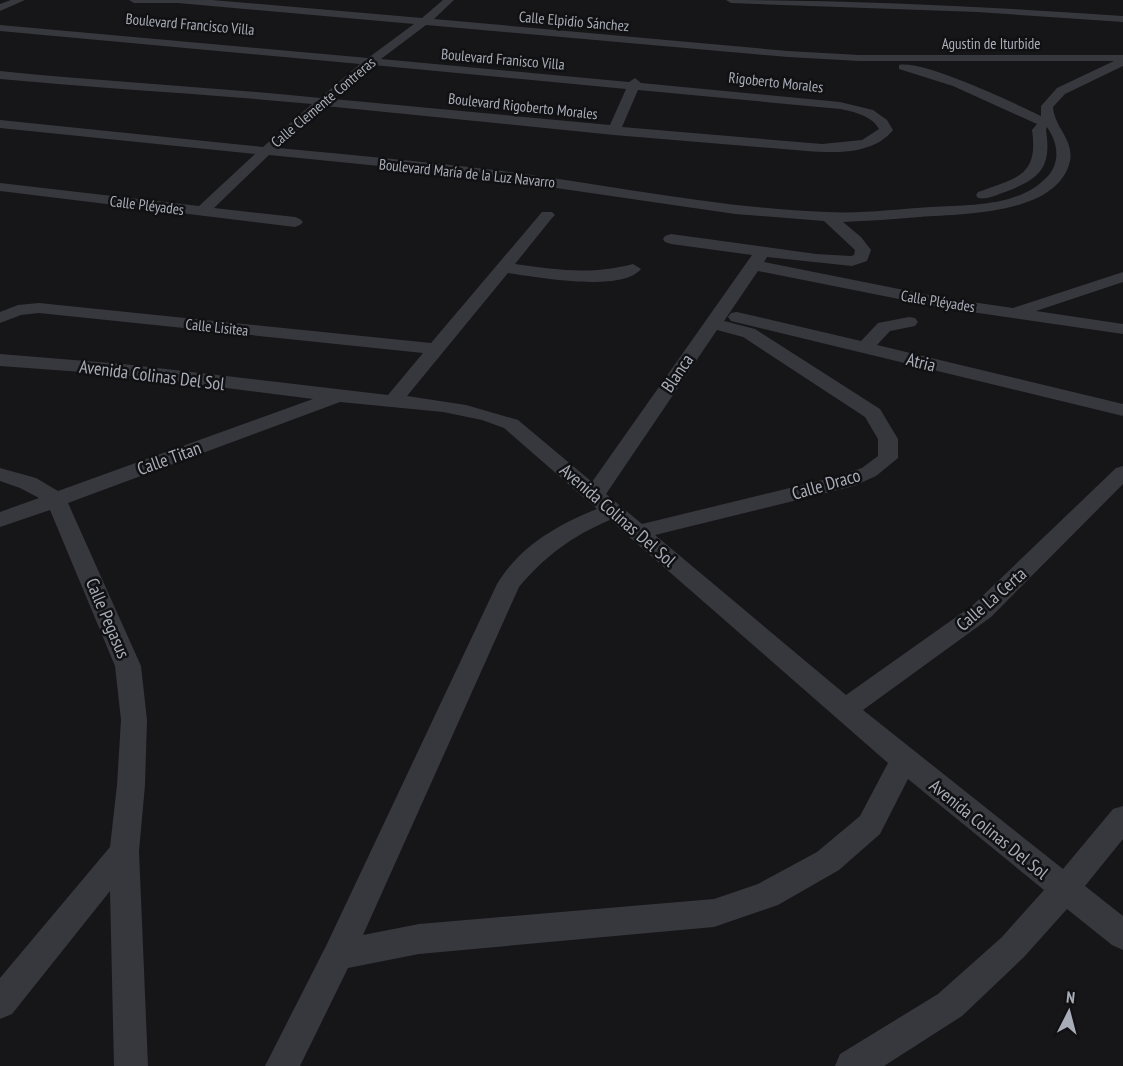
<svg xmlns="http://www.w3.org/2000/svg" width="1123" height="1066" font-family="'PT Sans Narrow',sans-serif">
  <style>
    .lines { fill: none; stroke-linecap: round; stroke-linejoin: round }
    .minor { fill: #37383d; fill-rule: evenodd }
    .labels { text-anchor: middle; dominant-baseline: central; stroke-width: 5; stroke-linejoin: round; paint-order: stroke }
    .far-street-label { font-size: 15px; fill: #a8adb8; stroke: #111113 }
    .street-label { font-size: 18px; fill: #a8adb8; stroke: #111113 }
  </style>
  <rect width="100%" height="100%" fill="#161618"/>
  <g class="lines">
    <!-- minor -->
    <path class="minor" d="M11,0H25L0,11V4Z
      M129,0H212L422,18L443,0H454L434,19L788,51L859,55H1123V66L1065,94L1053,107C1054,127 1074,139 1070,161C1058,215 962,214 920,217C894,219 869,221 843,222L861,237L871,250L867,261L852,266L767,257L764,262L944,298L1013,308L1123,272V282L1036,311L1123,324V334L944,308L758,271L724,321L755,329L880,409L898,439V458L876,476L854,486L655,535L846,695L973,605L1116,468L1123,466V484L991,617L863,710L1063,869L1113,809L1123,806V839L1085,886L1123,916V950L1112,945L1067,909L1024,957L962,1016L884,1066H835L840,1054L938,994L1002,937L1044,890L908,779L880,834L839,870L778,905L714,927L419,954L348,968L300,1066H265L327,944L497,584C520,546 557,525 597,509L504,428L482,420L443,412L340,402L68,503L141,666L147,720L145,785L139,851L148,1066H114L110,891L12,1014L0,1019V978L110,847L117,785L121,720L115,666L50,510L0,527V512L39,498L20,488L0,481V468L36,478L58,491L313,399L123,375L0,366V354L123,364L388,395L423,353L39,313L21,315L0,323V312L18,305L39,303L431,343L542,212H552L555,215L552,218L515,264C558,270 590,275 633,264L641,269C622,293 535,277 508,273L407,396L466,405L518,420L592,482L752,255L671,244L665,242L663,239L665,236L671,234L816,254L851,256L854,255L855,250L824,221L735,214L460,174L269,155L214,208L295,217L300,219L303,222L300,225L295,227L0,191V183L199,206L255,154L0,128V120L263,147L312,104C208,94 104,89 0,79V71C107,82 213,87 320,98L360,64L0,31V25L368,58L414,24L178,3H134ZM426,25L788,57L859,61H1114L1057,88L1041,106V116C1014,103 924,60 899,65V69L953,86L1037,124L1032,130C1039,177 1015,178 978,192L976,195L978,198C987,200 996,195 1005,192C1039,179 1052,169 1046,130L1047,127C1058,143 1061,162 1047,177C1019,207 969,205 931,207C897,209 862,214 827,212C718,208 611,185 503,171C428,162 353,155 278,148L325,106L614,135L807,151C835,153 873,155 893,130L887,120L873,110L840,102L641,83L635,78L629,82L381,59ZM373,65L626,89L610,125L333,99ZM638,90L840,109C855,112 872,116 879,129L862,140L822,144L622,127ZM717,330L743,337L865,417L878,439V456L862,468L839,476L642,524L606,494ZM610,520L888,763L860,816L817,852L758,884L714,899L419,924L363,935L519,587C545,556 572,536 610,520Z
      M726,0C859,0 991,7 1123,16V22L977,12L731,3Z
      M737,312L861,341L878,323L909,317L915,318L918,322L915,326L890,331L877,345L1123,404V416L731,321L728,317L731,313Z"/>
  </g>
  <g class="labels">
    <!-- far-street labels -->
    <g class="far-street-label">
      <text transform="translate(574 21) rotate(5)">Calle Elpidio Sánchez</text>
      <text transform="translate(190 24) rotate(5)">Boulevard Francisco Villa</text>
      <text x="991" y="43">Agustin de Iturbide</text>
      <text transform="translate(503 59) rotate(5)">Boulevard Franisco Villa</text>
      <text transform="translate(776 82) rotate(6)">Rigoberto Morales</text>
      <text transform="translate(323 102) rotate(-40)">Calle Clemente Contreras</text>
      <text transform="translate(523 106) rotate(6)">Boulevard Rigoberto Morales</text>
      <text transform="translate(467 173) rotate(6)">Boulevard María de la Luz Navarro</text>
      <text transform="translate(147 205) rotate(7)">Calle Pléyades</text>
      <text transform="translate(938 301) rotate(9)">Calle Pléyades</text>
      <text transform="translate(217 327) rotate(6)">Calle Lisitea</text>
    </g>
    <!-- street labels -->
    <g class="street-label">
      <text transform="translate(921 362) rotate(14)">Atria</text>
      <text transform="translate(677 373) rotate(-56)">Blanca</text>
      <text transform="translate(152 375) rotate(7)">Avenida Colinas Del Sol</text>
      <text transform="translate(169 458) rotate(-20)">Calle Titan</text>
      <text transform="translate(826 484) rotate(-16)">Calle Draco</text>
      <text transform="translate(618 515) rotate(41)">Avenida Colinas Del Sol</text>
      <text transform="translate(991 599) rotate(-41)">Calle La Certa</text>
      <text transform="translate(108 618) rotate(67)">Calle Pegasus</text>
      <text transform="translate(989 829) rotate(39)">Avenida Colinas Del Sol</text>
    </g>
  </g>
  <!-- north arrow -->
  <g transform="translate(1069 1012) rotate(6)" stroke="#111113" stroke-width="4.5" paint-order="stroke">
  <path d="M0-4.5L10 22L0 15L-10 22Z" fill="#a8adb8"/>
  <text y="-9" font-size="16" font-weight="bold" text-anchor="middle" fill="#a8adb8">N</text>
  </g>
</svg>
